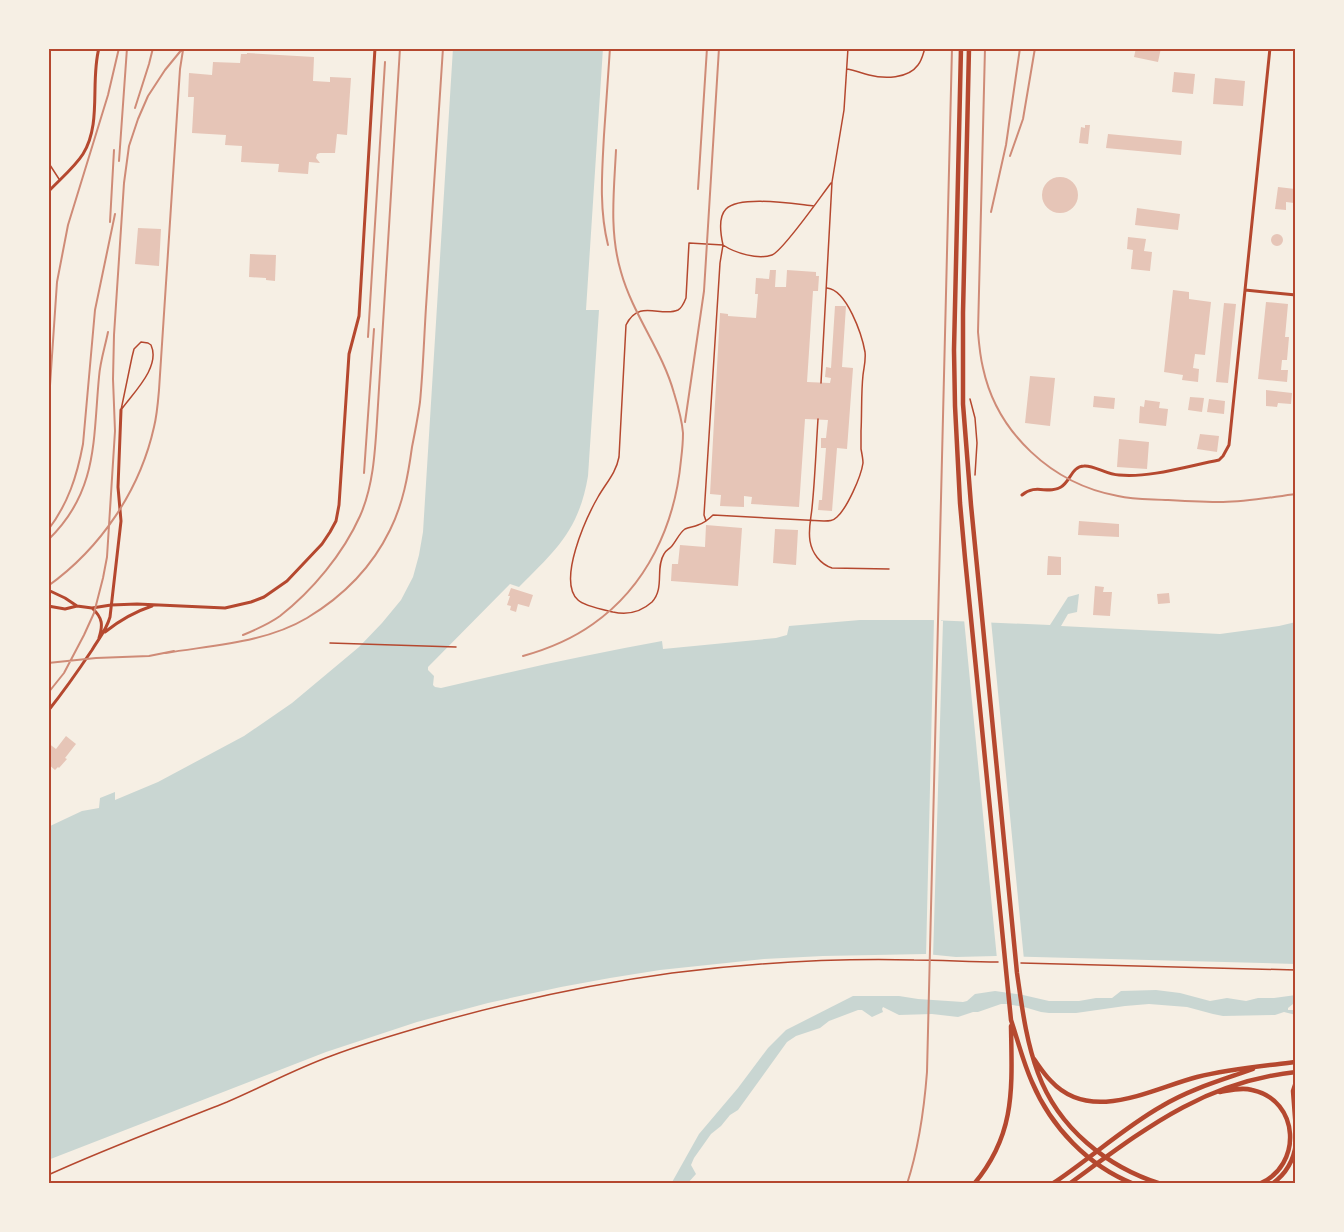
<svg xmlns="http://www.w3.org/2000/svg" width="1344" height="1232" font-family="'Noto Serif',serif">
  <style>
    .water { fill: #c9d6d2 }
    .pier { fill: #f6efe4 }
    .building { fill: #e6c5b7 }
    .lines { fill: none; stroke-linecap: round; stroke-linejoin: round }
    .path { stroke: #b5482f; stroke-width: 1.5 }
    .service { stroke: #b5482f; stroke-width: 1.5 }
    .minor { stroke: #b5482f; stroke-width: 3 }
    .primary { stroke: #b5482f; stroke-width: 4.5 }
    .rail { stroke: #cf8b77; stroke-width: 2 }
    .neatline { fill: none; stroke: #b5482f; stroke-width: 2 }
  </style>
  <rect width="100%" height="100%" fill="#f6efe4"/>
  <!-- water -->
  <path class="water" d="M453,48H603L586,310H599L588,476C579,530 556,550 519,587L510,584L428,667V670L434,676L433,685L435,687L441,688C515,671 588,654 662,641L663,649L776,638L787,635L789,626L860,620H931L1050,625L1068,597L1079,594L1077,612L1068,614L1061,626L1220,634L1279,626L1296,622V964L996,956L956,957L926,954L823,956L764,959L660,970L610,978L561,987L488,1003L417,1022L326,1052L48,1160V827L82,811L99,808L100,798L115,792V800L158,782L244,736L292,703L359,647L382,623L401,600L413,577L419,555L423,532Z
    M1156,990L1180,993L1210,1001L1227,998L1246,1001L1258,998H1274L1296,995V1004H1293L1288,1008V1010H1296V1015L1284,1012L1275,1015L1223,1016L1213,1014L1187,1007L1149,1004L1125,1006L1076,1013H1049L1041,1012L1024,1007L1007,1004H1001L978,1012H973L958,1017L932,1014L899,1015L883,1007L882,1009L883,1012L872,1017L862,1010H858L829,1021L820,1028L796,1036L787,1042L738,1110L730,1115L721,1126L711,1134L694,1158L691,1165L696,1174L687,1184H671L699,1134L738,1088L768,1048L786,1030L853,996H899L918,999L963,1002L967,1001L975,994L995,991L1023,995L1049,1001H1079L1096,998H1112L1121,991Z"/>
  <!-- pier -->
  <path class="pier" d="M934,618H941V621H943L933,958L926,957Z
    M964,619L991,620L1024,960L997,959Z"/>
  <!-- building -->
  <path class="building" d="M1136,48H1161L1158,62L1134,57Z
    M247,53L314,57L313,81L330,82V77L351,78L347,135L337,134L335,153H320L317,154L316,158L320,163L309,162L308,174L278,172L279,164L241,162L242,146L225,145L226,135L192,133L194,97H188L189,73L212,75L213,62L240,63L241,54H247Z
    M1174,72L1195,74L1193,94L1172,92Z
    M1215,78L1245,81L1243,106L1213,104Z
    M1085,125H1090L1088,144L1079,143L1081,127L1085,128Z
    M1108,134L1182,141L1181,155L1106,148Z
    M1042 195a18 18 0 1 1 36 0a18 18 0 1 1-36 0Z
    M1278,187L1295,189L1294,203L1286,202V210L1275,209Z
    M1137,208L1180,214L1178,230L1135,225Z
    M138,228L161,229L159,266L135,264Z
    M1271 240a6 6 0 1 1 12 0a6 6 0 1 1-12 0Z
    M1128,237L1146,239L1144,251L1152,252L1150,271L1131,269L1133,250L1127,249Z
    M250,254L276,255L275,281L266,280V278L249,277Z
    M770,270H776L775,287H786L787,270L816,272V276H819L818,291H813L807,382L830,383L831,378L825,377L826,367L831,368L835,306H846L842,367L853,368L847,449L837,448L832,511L818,510L819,500H822L826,448H821V438H826L828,420L805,419L799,507L751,504L752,497L744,496V507L720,506L721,495L710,494L720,313L728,314V316L756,318L758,294H755L756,278L769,279Z
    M1173,290L1189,292V299L1211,302L1205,355L1195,354L1193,368L1199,369L1198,382L1182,380L1183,375L1164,372Z
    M1266,302L1288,304L1285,337H1289L1287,360H1282L1281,370H1288L1287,382L1258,379Z
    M1224,303L1236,304L1228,383L1216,382Z
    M1030,376L1055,378L1050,426L1025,423Z
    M1266,390L1292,393L1291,404L1278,403L1277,407L1266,406Z
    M1094,396L1115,398L1114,409L1093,407Z
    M1190,397L1204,398L1202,412L1188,410Z
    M1209,399L1225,401L1224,414L1207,412Z
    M1145,400L1160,402L1159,408L1168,409L1166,426L1139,423L1140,406L1144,407Z
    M1200,434L1219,436L1217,452L1197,449Z
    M1119,439L1149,442L1147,469L1117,467Z
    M1079,521L1119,524V537L1078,535Z
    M706,525L742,528L738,586L671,581L672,564H678L680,545L705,547Z
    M775,529L798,530L796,565L773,563Z
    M1048,556L1061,557V575H1047Z
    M1095,586L1104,587L1103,592H1112L1110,616L1093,615Z
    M511,588L533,595L529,607L518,604L516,612L510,610L511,606L507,605L510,596H508Z
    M1169,593L1170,603L1158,604L1157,594Z
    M66,736L76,744L65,758L67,759L59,768L58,767L55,770L48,764V743L56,749Z"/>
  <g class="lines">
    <!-- path -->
    <path class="path" d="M970,399L975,418L977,443L975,475
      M330,643L456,647
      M1021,963L1296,970
      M48,1175C107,1148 167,1126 227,1102C262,1087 295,1069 331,1056C365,1043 400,1033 435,1023C513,1001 592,984 672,973C752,963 833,958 914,960C942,960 970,962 998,962"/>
    <!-- service -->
    <path class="service" d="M847,69C855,70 861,73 869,75C884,79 908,79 918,65C922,60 923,54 925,48
      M48,162L59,179
      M814,206C794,204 740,195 726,209C718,217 721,236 723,245C735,253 758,260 772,255C783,251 821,196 831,183
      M141,342L148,343L151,345C161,367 133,393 121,410L132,357L134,349Z
      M821,383L832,182L844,110L848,48
      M818,419C816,449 815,479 812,508C811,519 808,529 810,541C812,553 820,564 832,568L889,569
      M706,521L704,515L720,263L723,245L689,243L686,298C684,303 682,308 678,310C661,318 639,298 626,325L619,457C616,473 606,483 598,497C586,518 557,581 578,600C584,606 605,610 613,612C627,615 641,612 652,602C665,588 655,568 664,554C666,550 668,550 671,547C676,542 679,533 685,529C689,527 694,527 698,525C704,523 709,519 713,515L824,521C829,521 833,521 837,517C847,508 861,477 863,463C863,459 862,454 861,449C861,443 861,437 861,431C862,413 861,394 863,375C864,367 866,360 865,352C862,335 847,290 827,288"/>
    <!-- minor -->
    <path class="minor" d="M48,192C59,180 74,168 83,154C102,124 90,81 99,48
      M1245,290L1296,295
      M1022,495C1036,483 1048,495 1061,487C1070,482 1072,466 1084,466C1094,465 1107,475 1119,475C1150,478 1188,466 1219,460L1223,456L1229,445L1270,48
      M48,590L65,598L77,606
      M48,606L65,609L77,606L92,608L111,605L137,604L225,608L251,602L264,597L287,581L322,544L330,532L336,521L339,505L349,354L359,316L375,48
      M92,608C103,618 103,625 99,638
      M105,632C120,620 134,612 152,606
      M48,711C64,691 78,671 92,650C99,638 106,631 110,617L121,521L118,487L121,410"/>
    <!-- primary -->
    <path class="primary" d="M961,48L954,350L955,406L960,503L965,558L1011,1020C1018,1041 1023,1062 1032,1082C1051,1127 1088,1166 1134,1184
      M969,48L963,313V404L971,505L1017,973C1022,1007 1026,1041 1038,1073C1058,1128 1107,1167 1161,1184
      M1034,1059C1039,1066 1044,1074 1051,1081C1091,1124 1151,1089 1197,1077C1229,1069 1262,1066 1296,1062
      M1296,1082L1293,1091L1296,1130
      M1220,1092C1231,1090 1242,1087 1252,1090C1300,1100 1303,1166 1259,1184
      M974,1184C1016,1134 1012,1088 1011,1026
      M1052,1184C1090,1159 1123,1128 1162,1106C1190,1089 1222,1080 1253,1069
      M1069,1184C1142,1131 1202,1082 1296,1072
      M1272,1184C1286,1174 1294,1160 1296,1143"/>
    <!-- rail -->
    <path class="rail" d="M985,48L978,332C979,344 980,356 983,368C997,433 1052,484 1118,496C1134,500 1151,499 1168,500C1186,501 1205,502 1223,502C1247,502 1272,497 1296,494
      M135,108L149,64L153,48
      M1010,156L1023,119L1035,48
      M119,161L127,48
      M698,189L707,48
      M991,212L1006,145L1020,48
      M110,222L114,150
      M608,245C599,209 602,172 604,135C606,106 608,77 610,48
      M368,337L385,62
      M48,415L57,282L68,225L108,95L119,48
      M685,422L704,291L719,48
      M364,473L374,329
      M48,530C68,504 77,476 83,444L95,310L115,214
      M48,540C98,492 93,440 99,377C100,362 105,347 108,332
      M48,586C101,548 140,490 154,427C157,415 158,402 159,390L180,69L183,50
      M243,635C255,630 269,624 280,616C312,591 343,554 360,516C373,487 375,453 377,421L400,48
      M166,653C213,645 265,643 307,618C342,597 372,567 390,530C403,504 408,476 412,447C415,432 418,417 420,402C423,371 424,339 426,307C432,221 437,134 443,48
      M523,656C548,649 572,639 593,624C647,586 675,525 681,460C682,452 683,442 683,433C682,420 678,406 674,393C662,350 633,315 621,272C609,232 614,191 616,150
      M48,663L96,658L149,656L174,651
      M48,693L64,673L84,635L94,613L103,578L107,557L115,431L113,379L114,335L124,183L129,146L138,119L148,96L165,70L183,48
      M907,1184C919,1147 924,1111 927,1072L952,48"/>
  </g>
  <!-- border -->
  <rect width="1344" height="1232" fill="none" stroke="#f6efe4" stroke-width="99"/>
  <rect x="50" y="50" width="1244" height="1132" class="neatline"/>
</svg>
